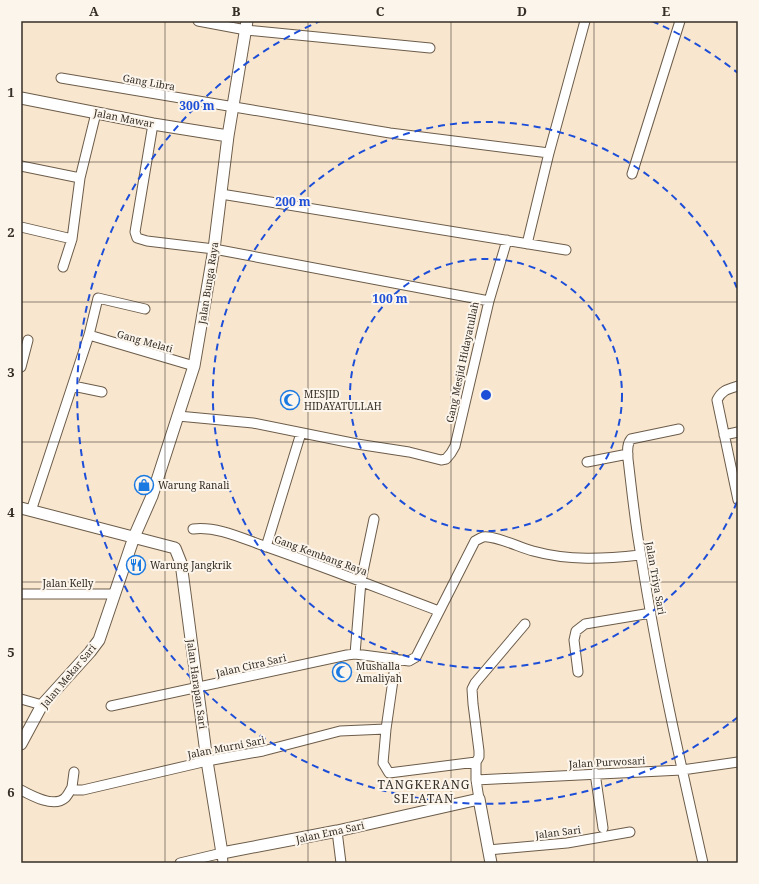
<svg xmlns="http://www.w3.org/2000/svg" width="759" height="884" font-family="'Noto Serif',serif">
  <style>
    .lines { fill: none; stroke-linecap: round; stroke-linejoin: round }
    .minor-casing { stroke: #6c5c49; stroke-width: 11 }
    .tertiary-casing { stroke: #6c5c49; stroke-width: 13 }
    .minor { stroke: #fff; stroke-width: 9 }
    .tertiary { stroke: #fff; stroke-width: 11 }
    .grid { fill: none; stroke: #352e26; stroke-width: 1; stroke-opacity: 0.55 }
    .ring { fill: none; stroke: #1d4ed8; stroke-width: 2; stroke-dasharray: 7 5 }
    .labels { text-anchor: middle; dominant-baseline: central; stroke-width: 4; stroke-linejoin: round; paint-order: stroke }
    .street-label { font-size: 10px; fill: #352e26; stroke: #fcf5ec }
    .poi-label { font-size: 10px; fill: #352e26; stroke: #fcf5ec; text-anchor: start }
    .quarter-label { font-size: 12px; letter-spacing: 1px; fill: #352e26; stroke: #fcf5ec }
    .centre { fill: #1d4ed8; stroke: #fcf5ec; stroke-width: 2 }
    .ring-label { font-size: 12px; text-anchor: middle; font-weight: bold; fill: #1d4ed8; stroke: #fcf5ec; stroke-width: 4; stroke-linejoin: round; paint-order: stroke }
    .neatline { fill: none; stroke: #352e26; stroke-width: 1.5 }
    .grid-label { font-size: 13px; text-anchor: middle; font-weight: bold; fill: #352e26 }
  </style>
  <rect width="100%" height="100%" fill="#f8e6cf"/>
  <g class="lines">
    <!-- minor casing -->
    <g class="minor-casing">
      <path id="minor" d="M198,21L246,30L430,48
        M61,78L390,133L549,153
        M153,124L135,232L137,238L147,241L214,249L489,301L455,446L451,453L446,459L441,460L409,452L357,444L253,423L178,416
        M21,166L80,178
        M632,174L680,21
        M221,194L566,250
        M21,227L72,239
        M527,244L549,153L585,21
        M63,267L72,239L80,178L96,113
        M489,301L507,240
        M89,335L194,366
        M21,367L28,340
        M73,386L102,392
        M738,386C728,389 722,390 717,400L738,500
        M679,429L631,439C626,445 628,453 628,459C632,492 635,524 641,556C657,659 680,761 703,863
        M724,435L738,432
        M587,462L628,454
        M31,511L89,335L98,298L145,309
        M193,529C220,526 245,540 270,548C327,568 383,590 439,611
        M266,547L301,433
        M21,594H114
        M355,654L361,581L374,519
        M396,659L386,729L383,763L389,773L476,762V780L479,799
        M578,672L574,640L576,631L585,624L651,613
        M21,699L42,705
        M111,706L347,655L355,654L409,661L416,657L475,541C477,540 480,538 483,537C494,535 521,548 533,551C569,561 604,559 640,555
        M476,762L479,757V751L473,704L472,689L475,683L525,624
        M74,772L72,787L75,790H83L207,761L263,751L340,731L386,729
        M595,773L603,828
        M476,780L682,770L738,762
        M21,790C32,796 54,808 65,798C68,795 70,791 72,787
        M337,831L341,863
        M488,850L567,843L630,832
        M180,863L222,853L223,863"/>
    </g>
    <!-- tertiary casing -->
    <g class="tertiary-casing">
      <path id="tertiary" d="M21,98L153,124L228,136
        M21,508L175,548L181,563L207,761L222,853L337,831L479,799L491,863
        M21,744L42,705L90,652L99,640L134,537L152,496L194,366L214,249L228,136L247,21"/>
    </g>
    <!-- minor -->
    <use href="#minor" class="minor"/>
    <!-- tertiary -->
    <use href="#tertiary" class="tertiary"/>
  </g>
  <!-- grid -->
  <path class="grid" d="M165,21V863M308,21V863M451,21V863M594,21V863M21,162H738M21,302H738M21,442H738M21,582H738M21,722H738"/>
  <!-- distance rings -->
  <g class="ring">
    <circle cx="486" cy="395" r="136"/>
    <path d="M737 502A273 273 0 1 1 737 288"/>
    <path d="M738 717A409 409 0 1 1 320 21M652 21A409 409 0 0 1 738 73"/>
  </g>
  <!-- icons -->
  <defs>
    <g id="mosque-ring" transform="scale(1)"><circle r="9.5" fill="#fcf5ec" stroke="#1b79e2" stroke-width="1.5"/><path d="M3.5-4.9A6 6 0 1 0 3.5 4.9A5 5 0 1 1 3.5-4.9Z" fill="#1b79e2"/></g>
    <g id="shop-ring" transform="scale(1)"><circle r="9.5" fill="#fcf5ec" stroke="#1b79e2" stroke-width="1.5"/><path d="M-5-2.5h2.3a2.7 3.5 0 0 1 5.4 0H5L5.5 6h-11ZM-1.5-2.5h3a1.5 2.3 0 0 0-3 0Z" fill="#1b79e2"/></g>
    <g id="restaurant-ring" transform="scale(1)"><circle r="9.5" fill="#fcf5ec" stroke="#1b79e2" stroke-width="1.5"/><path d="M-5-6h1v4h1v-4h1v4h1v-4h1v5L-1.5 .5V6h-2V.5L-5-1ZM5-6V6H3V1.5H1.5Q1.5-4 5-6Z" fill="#1b79e2"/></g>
  </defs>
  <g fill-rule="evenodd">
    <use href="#mosque-ring" x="290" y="400"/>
    <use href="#shop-ring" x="144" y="485"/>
    <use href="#restaurant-ring" x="136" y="565"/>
    <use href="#mosque-ring" x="342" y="672"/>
  </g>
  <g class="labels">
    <!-- street labels -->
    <g class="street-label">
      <text transform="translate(149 82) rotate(10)">Gang Libra</text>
      <text transform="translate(124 118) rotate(11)">Jalan Mawar</text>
      <text transform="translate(208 283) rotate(-81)">Jalan Bunga Raya</text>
      <text transform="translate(145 341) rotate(16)">Gang Melati</text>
      <text transform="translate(462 362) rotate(-78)">Gang Mesjid Hidayatullah</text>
      <text transform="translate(321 555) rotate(20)">Gang Kembang Raya</text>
      <text transform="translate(656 578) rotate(80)">Jalan Triya Sari</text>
      <text x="68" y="583">Jalan Kelly</text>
      <text transform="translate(251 665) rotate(-13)">Jalan Citra Sari</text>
      <text transform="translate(68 676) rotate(-50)">Jalan Mekar Sari</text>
      <text transform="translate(197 684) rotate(82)">Jalan Harapan Sari</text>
      <text transform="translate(226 747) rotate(-11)">Jalan Murni Sari</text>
      <text transform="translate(607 762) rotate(-3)">Jalan Purwosari</text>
      <text transform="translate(330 832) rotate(-12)">Jalan Ema Sari</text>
      <text transform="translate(558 832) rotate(-7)">Jalan Sari</text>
    </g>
    <!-- poi labels -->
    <g class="poi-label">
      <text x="304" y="394">MESJID<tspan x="304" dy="12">HIDAYATULLAH</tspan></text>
      <text x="158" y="485">Warung Ranali</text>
      <text x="150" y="565">Warung Jangkrik</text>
      <text x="356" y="666">Mushalla<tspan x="356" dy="12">Amaliyah</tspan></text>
    </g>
    <!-- quarter labels -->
    <g class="quarter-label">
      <text x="424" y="784">TANGKERANG<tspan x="424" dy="14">SELATAN</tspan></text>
    </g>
  </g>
  <circle cx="486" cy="395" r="6" class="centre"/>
  <g class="ring-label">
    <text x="197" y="110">300 m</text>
    <text x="293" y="206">200 m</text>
    <text x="390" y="303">100 m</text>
  </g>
  <!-- border -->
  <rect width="759" height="884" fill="none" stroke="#fcf5ec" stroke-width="44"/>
  <rect x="22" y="22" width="715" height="840" class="neatline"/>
  <g class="grid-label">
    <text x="94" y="16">A</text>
    <text x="236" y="16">B</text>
    <text x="380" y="16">C</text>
    <text x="522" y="16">D</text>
    <text x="666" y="16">E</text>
    <text x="11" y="97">1</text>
    <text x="11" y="237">2</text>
    <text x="11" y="377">3</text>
    <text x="11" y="517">4</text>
    <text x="11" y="657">5</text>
    <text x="11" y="797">6</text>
  </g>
</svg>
